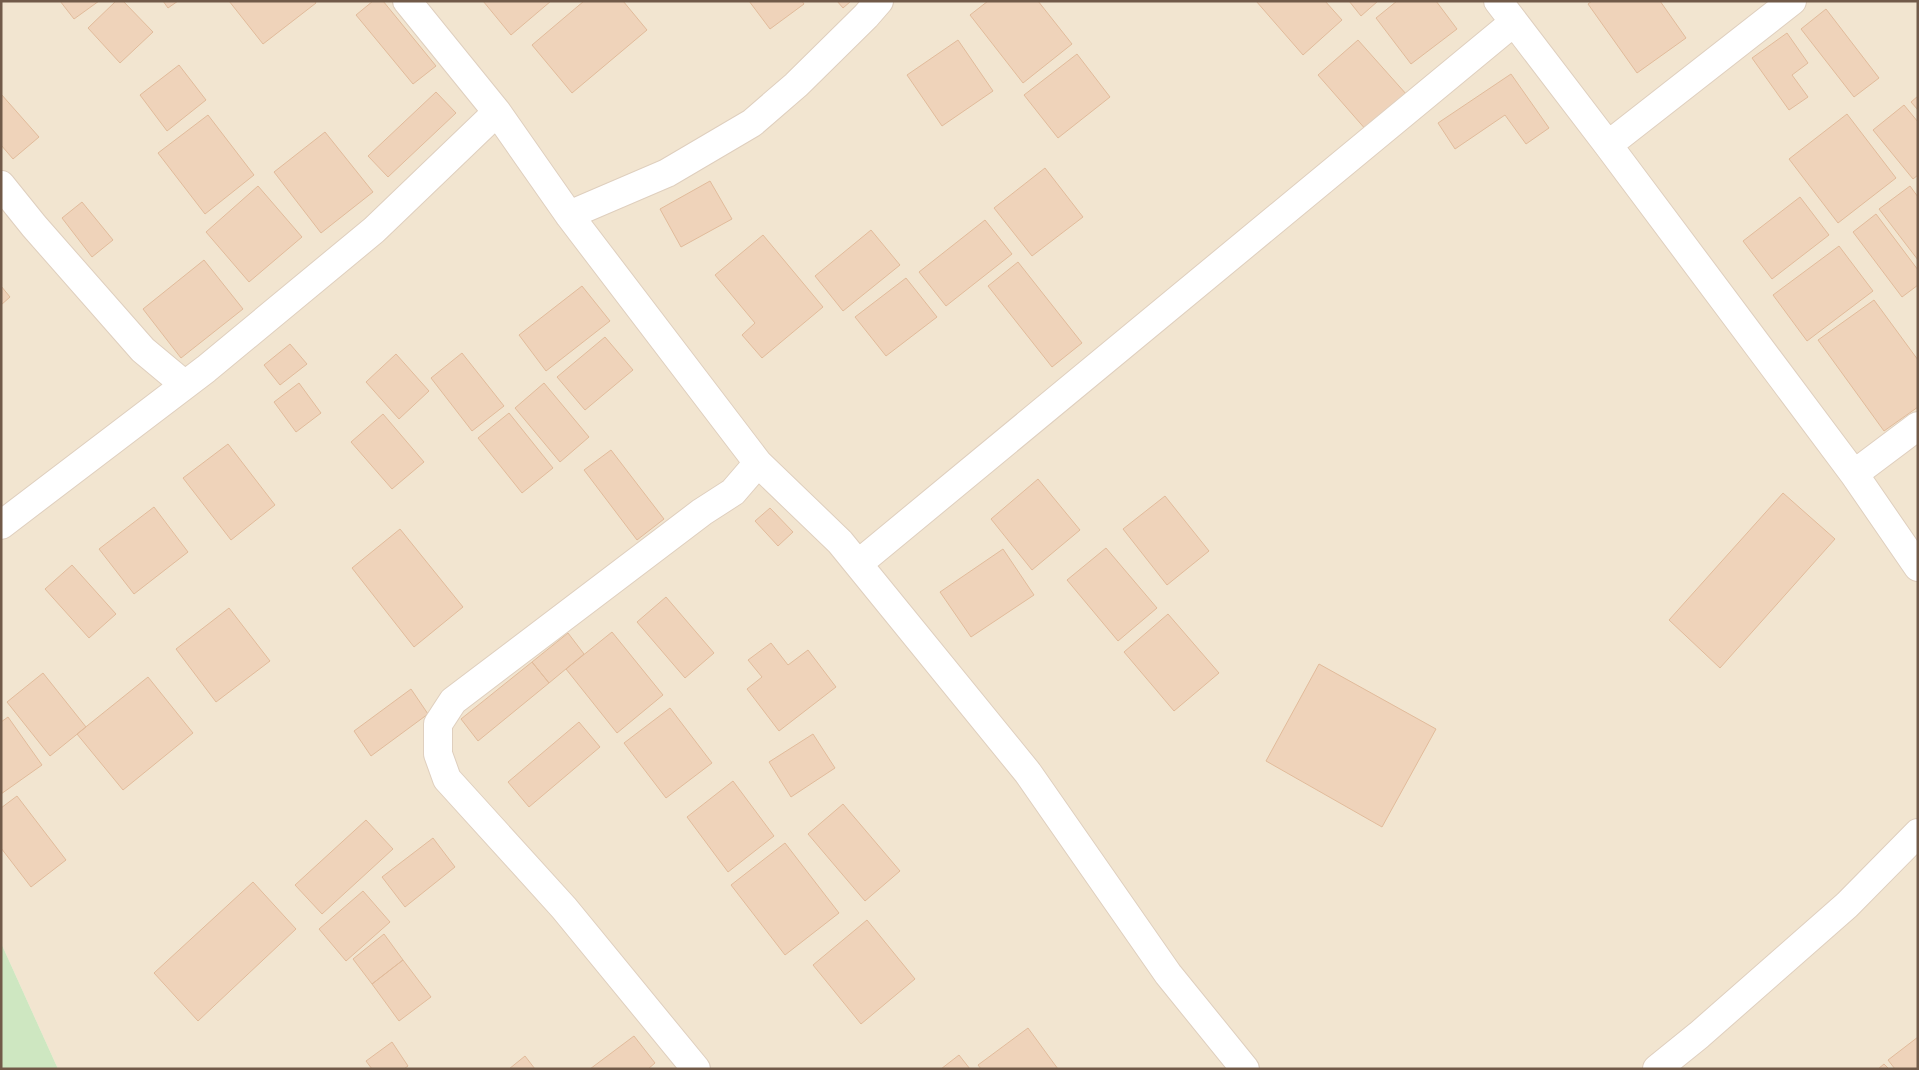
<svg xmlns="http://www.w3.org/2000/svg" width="1919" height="1070" font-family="'DM Sans',sans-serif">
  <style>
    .residential { fill: #f2e5d0 }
    .green { fill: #cee7c1 }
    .building { fill: #efd3ba; stroke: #e1bb9b }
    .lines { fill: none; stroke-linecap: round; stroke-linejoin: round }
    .minor-casing { stroke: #dfcfbe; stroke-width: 30 }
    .minor { stroke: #fff; stroke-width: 28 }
  </style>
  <rect width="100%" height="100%" fill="#fbf3e1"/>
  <!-- residential -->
  <path class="residential" d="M1,1H1918V1069H58L1,943Z"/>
  <!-- green -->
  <path class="green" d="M1,943L58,1069H1Z"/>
  <!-- building -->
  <path class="building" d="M60,1H99L74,19Z
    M116,1H123L153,32L120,63L88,28Z
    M163,1H178L168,8Z
    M229,1H315L316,3L263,44Z
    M373,1H383L436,66L413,84L356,15Z
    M483,1H551L511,35Z
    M584,1H623L647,30L572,93L532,45Z
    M749,1H802L804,4L770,29Z
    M837,1H851L843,8Z
    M988,1H1038L1072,44L1023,83L970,15Z
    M1256,1H1325L1342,20L1303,55Z
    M1349,1H1378L1361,16Z
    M1397,1H1436L1457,29L1411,64L1376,18Z
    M1592,1H1660L1686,38L1637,73L1588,4Z
    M1826,9L1879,78L1854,97L1801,29Z
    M1787,33L1808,63L1792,75L1808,97L1789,110L1752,58Z
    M958,40L993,91L942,126L907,75Z
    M1358,40L1407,95L1367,131L1318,75Z
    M1077,54L1110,97L1058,138L1024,95Z
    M179,65L206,100L167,131L140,95Z
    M1511,74L1549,128L1526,144L1505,115L1455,149L1438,123Z
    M436,92L456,113L388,177L368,156Z
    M1,94L39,137L13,159L1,145Z
    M1918,96V110L1911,102Z
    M1904,105L1918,122V175L1913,179L1873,130Z
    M1847,114L1896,178L1838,223L1789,159Z
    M208,115L254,175L205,214L158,153Z
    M325,132L373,192L321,233L274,172Z
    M1045,168L1083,217L1032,256L994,208Z
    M710,181L732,219L681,247L660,209Z
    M258,186L302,237L249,282L206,232Z
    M1910,186L1918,197V260L1879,209Z
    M1800,197L1829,235L1772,279L1743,241Z
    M82,202L113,240L92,257L62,218Z
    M1876,214L1918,270V285L1902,297L1853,232Z
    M985,220L1012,254L946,306L919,272Z
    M871,230L900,265L843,311L815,276Z
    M763,235L823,307L762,358L742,335L755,323L715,275Z
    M1839,246L1873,291L1807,341L1773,295Z
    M204,260L243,309L181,358L143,309Z
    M1018,262L1082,343L1052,367L988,286Z
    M906,278L937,317L886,356L855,317Z
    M1,286L10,297L1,305Z
    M582,286L610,321L546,371L519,335Z
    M1874,300L1918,360V407L1884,431L1818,340Z
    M605,337L633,370L585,410L557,377Z
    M290,344L307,364L280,385L264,365Z
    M462,353L504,406L472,431L431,378Z
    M396,354L429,391L399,419L366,382Z
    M299,383L321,413L296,432L274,402Z
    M544,383L589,437L560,462L515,408Z
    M509,413L553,468L522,493L478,438Z
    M383,414L424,462L392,489L351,442Z
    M228,444L275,505L231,540L183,478Z
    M611,450L664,519L637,540L584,470Z
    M1038,479L1080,530L1032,570L991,519Z
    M1783,493L1835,539L1720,668L1669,620Z
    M1165,496L1209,551L1167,585L1123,529Z
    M154,507L188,552L134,594L99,549Z
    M770,508L793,532L778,546L755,521Z
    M400,529L463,607L414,647L352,568Z
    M1106,548L1157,608L1118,641L1067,580Z
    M1003,549L1034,595L971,637L940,592Z
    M72,565L116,614L89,638L45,589Z
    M666,597L714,653L685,678L637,622Z
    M229,608L270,661L216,702L176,649Z
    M1168,614L1219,673L1174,711L1124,652Z
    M612,632L663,695L617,733L566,669Z
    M568,633L584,654L549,683L532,662Z
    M771,643L788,665L808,650L836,687L779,731L747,689L762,677L748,660Z
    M532,662L549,683L478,741L461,719Z
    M1319,664L1436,729L1382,827L1266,761Z
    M43,673L86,727L50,756L7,702Z
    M148,677L193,733L123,790L77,734Z
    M411,689L428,714L371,756L354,731Z
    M670,708L712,763L666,798L624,743Z
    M8,717L42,765L1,794V722Z
    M579,722L600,747L529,807L508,782Z
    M813,734L835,768L791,797L769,762Z
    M733,781L774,836L728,872L687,817Z
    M17,796L66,860L31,887L1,848V808Z
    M843,804L900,871L865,901L808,834Z
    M366,820L393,849L322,914L295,885Z
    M433,838L455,867L405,907L382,877Z
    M785,843L839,913L785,955L731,885Z
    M253,882L296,929L198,1021L154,973Z
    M363,891L390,922L346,961L319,929Z
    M867,920L915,979L861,1024L813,965Z
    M384,934L403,960L372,984L353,959Z
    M403,960L431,997L399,1021L372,984Z
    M1028,1028L1058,1069H981L978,1065Z
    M634,1036L655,1063L648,1069H590Z
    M1918,1037V1069H1895L1888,1060Z
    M392,1042L408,1066L404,1069H372L366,1061Z
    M959,1055L970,1069H941Z
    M525,1056L535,1069H509Z
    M1884,1064L1889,1069H1878Z"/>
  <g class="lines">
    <!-- minor casing -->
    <g class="minor-casing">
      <path id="minor" d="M407,1L497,112L569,215L758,463L840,542L1028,773L1168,974L1245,1069
        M1498,1L1608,145L1854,474L1918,567
        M1608,145L1792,1
        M1,185L34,226L143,350L185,385
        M569,215L667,173L752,123L796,85L866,16L879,1
        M1854,474L1918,426
        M1,525L206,369L374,230L497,112
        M858,564L1514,22
        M696,1069L564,908L447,779L438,754V724L453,701L702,512L733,492L758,463
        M1657,1069L1699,1035L1847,905L1918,833"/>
    </g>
    <!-- minor -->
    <use href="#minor" class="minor"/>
  </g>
  <!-- border -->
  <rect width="1919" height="1070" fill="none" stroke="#715a49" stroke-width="5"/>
</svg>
